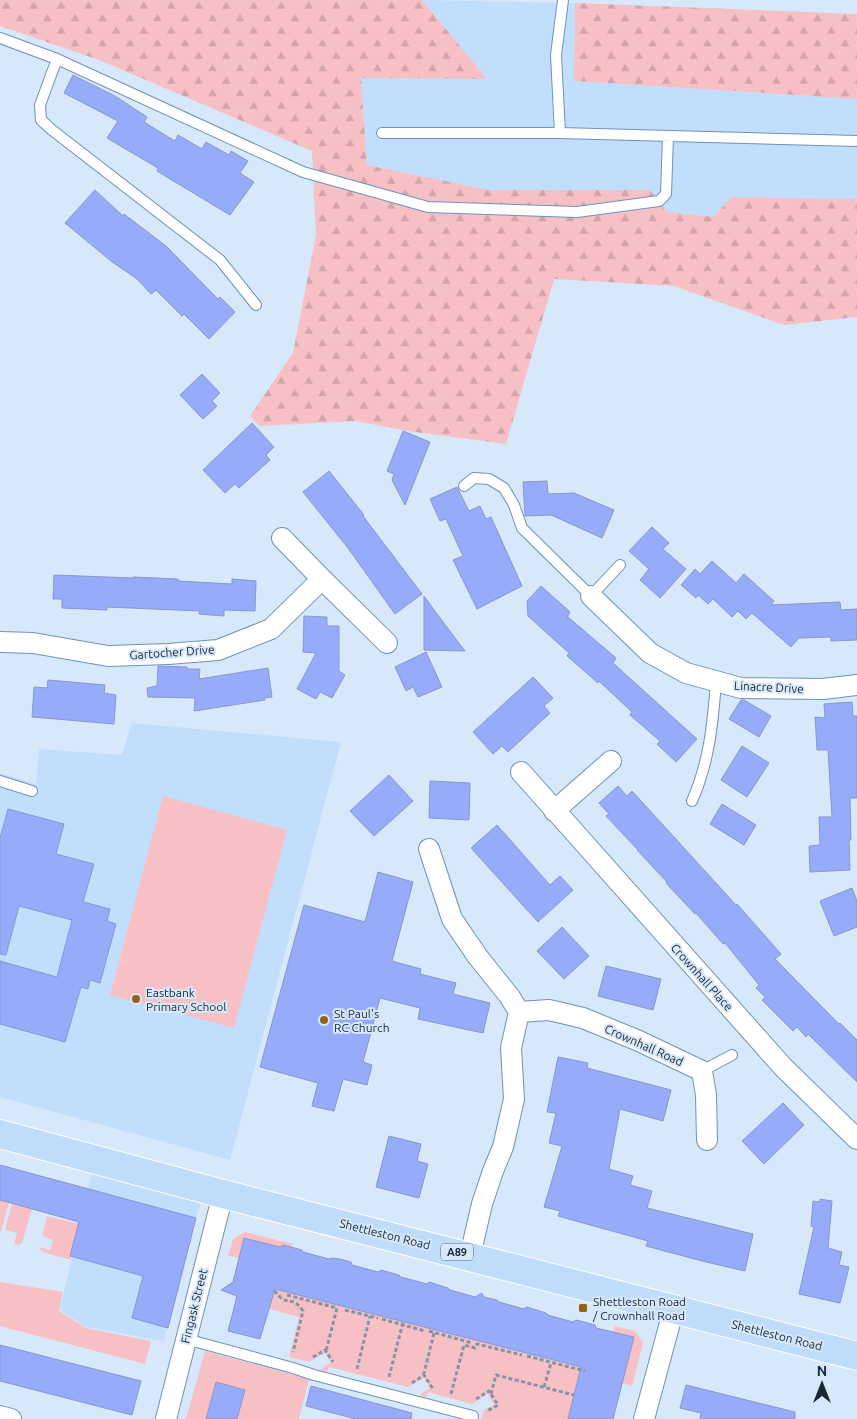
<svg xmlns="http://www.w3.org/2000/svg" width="857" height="1419" font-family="Ubuntu,sans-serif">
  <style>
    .built { fill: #c2defd }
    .green { fill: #f7c0c5 }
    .forest { fill: url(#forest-firs) }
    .building { fill: #96abf9; stroke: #8997cb }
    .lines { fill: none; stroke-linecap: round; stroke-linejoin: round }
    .lane-casing { stroke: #6c92bd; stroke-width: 12 }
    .street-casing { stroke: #6c92bd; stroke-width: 22 }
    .primary-casing { stroke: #fff; stroke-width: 30 }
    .path { stroke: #8595a7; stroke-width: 3; stroke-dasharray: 4 2.5; stroke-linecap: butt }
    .lane { stroke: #fff; stroke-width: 10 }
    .street { stroke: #fff; stroke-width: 20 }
    .primary { stroke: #bfdcfb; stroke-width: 28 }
    .poi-dot { fill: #946213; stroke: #d8e8fb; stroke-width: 2 }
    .labels { text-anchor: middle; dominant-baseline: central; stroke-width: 4; stroke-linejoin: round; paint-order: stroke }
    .shield { fill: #d8e8fb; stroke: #526273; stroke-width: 1 }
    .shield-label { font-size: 11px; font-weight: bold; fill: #182839 }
    .street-label { font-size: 12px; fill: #182839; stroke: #d8e8fb }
    .poi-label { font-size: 12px; fill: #182839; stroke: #d8e8fb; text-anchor: start }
  </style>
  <defs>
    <pattern id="forest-firs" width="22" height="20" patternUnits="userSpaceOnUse" patternTransform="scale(1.25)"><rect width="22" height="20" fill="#f7c0c5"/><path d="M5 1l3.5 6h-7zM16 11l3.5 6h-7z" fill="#d3a5aa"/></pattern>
  </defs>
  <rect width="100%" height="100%" fill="#d8e8fb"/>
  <!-- built -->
  <path class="built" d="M422,0L575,3V81L857,99V199L731,197L715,217L667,212L650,190H489L367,165L361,78L486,79Z
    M132,723L341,742L230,1160L0,1097V773L36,784L39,749L122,755Z
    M95,1163L203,1193L164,1341L86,1327L60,1310L72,1257L70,1256Z"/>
  <!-- green -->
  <path class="green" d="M163,796L287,830L234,1028L110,995Z
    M0,1200L9,1203L0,1234Z
    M12,1204L32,1209L22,1243L19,1245L14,1244L17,1233L5,1230Z
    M47,1216L79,1224L70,1256L71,1257V1260L42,1252L39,1247L50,1250L53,1240L42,1236Z
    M245,1232L293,1244L292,1250L288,1247L283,1245L280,1247L248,1239L244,1241L239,1258L228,1256L233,1239Z
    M0,1282L63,1292L59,1311L86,1328L151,1341L145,1364L0,1326Z
    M275,1289L586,1369L579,1374L568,1419H482L484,1410L494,1405L488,1394L472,1404L428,1392L426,1397L421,1396L420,1394L430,1388L424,1378L408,1387L329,1367L327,1372L322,1371L321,1369L331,1362L325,1353L309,1362L289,1357L299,1317L269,1309Z
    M615,1326L635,1331L643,1343L632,1386L622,1383L623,1335L613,1332Z
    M205,1351L309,1379L299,1419H237L245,1390L216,1382L206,1419H186Z"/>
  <!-- forest -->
  <path class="forest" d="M0,0H422L487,79L361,78L367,165L489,190H650L667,212L714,217L731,197L857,199V317L784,325L674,286L554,279L506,444L408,431L356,421L260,426L250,416L293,353L316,235L312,151L99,60L0,26Z
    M575,3L857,14V99L574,81Z"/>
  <!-- building -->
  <path class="building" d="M73,75L115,96L147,117L144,122L175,141L178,135L202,149L206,142L229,155L231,151L248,161L240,173L254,182L230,215L157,171L158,168L107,138L118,121L64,93Z
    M95,190L123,216L124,214L166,246L218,299L220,297L235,312L209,339L184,314L182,316L156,290L151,294L137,279L111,261L65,223Z
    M202,374L220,393L212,401L217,406L203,419L180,395Z
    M252,423L274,447L266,455L270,460L239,488L235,484L225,493L203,470Z
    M403,431L430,442L405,505L392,480L394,474L387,471Z
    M329,471L364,515L363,516L422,594L395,614L348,548L303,492Z
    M547,481L548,494L574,493L614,510L602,538L551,515L525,516L523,482Z
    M457,487L469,511L480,506L486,519L491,517L522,586L477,609L453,560L463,556L446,519L440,521L430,499Z
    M652,527L669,543L663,549L686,569L660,598L640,580L649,569L629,551Z
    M712,561L736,583L744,574L774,601L771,605L840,602L841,610L857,609V640L831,641V637L799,638L791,647L752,613L746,619L738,611L732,617L713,599L708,604L698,595L696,598L681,585L695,569L700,574Z
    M54,575L133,578V577L178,579V581L232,584V579L256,581L255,611L224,610V616L199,614L200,611L107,607V610L62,608V599H53Z
    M541,586L570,612L567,618L568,617L616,658L613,663L697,739L676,762L657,744L660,741L630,715L632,712L599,681L598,683L567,656L569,653L528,616L527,601Z
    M424,596L440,618L465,651L424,650Z
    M304,616L327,617V626H339V671L345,675L332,698L320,692L316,699L297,689L316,653L303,652Z
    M426,652L442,687L418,697L413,687L406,691L395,667Z
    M158,666L187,667V669H200L199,679L268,668L272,697L264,698L265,700L194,711L195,698L148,697L147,688L157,686Z
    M533,677L553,698L544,706L550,713L508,752L502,746L493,754L473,732Z
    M48,680L105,685L104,693L116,695L114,724L32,717L34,687L47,688Z
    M741,700H744L771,716L759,737L729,719Z
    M852,702L853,716H857V798H850L851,840H849L850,870L810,872L809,846L820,845L819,817H832L828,750H817L815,717L825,718L824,704Z
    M742,746L769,763L747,797L721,780Z
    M389,775L413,801L374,836L350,811Z
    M430,781L470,783L469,820L429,818Z
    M618,786L627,796L632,791L736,905L737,904L781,954L775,959L839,1024L840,1023L857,1040V1082L808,1034L806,1037L797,1027L793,1031L762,1000L765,997L756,988L759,985L725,943L723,944L696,913L695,914L666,883L667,882L637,850H638L606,816L609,814L599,803Z
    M722,804L756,825L744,845L710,824Z
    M8,809L64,824L56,854L94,864L83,902L110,909L107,921L116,924L100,983L90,980L88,989L81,987L65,1042L0,1024V961L57,977L72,920L19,906L6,955L0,954V838Z
    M497,825L550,885L560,876L573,890L538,922L471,848Z
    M378,872L413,882L392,961L421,969L420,974L456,983L453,994L490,1003L483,1033L418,1019L420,1008L380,998L363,1062L372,1065L367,1085L343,1079L334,1111L312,1106L318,1083L260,1067L304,905L365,922Z
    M852,888L857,901V927L834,936L820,901Z
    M562,927L589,956L564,979L537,951Z
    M606,966L661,979L653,1010L598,996Z
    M558,1057L588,1063L587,1068L671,1090L663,1121L620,1109L609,1169L633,1176L630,1185L652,1191L647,1208L753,1234L745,1271L702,1261L646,1246L648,1241L558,1216L560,1211L544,1207L562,1146L549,1143L556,1113L547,1112Z
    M783,1103L804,1125L764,1164L742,1141Z
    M389,1136L421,1144L417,1161L428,1164L419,1198L376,1187Z
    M0,1165L196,1218L168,1328L132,1318L143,1276L70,1256L79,1222L0,1200Z
    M820,1199L832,1201L828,1248L842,1252L839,1265L849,1267L840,1303L799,1294L814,1227L811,1226L813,1201L820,1202Z
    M244,1238L280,1247L283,1245L302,1250L303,1252L329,1259L332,1258L340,1259L351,1262L352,1265L378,1272L381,1270L399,1275L401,1277L427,1284L429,1282L448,1288L450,1290L475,1297L482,1293L484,1297L497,1300L499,1302L524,1309L527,1307L546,1313L548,1315L573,1322L576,1320L584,1322L595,1325L596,1328L634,1337L613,1419H568L581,1367L275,1289L260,1339L228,1331L237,1296L221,1290L233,1282Z
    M0,1345L141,1381L132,1415L0,1381Z
    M216,1382L245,1390L237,1419H206Z
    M686,1385L795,1412V1419H700L701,1413L680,1408Z
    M311,1386L412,1413L411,1419H356L306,1406Z"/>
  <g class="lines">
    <!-- lane casing -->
    <g class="lane-casing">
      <path id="lane" d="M0,38L57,59L303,172L428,207L577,212L659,201L666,194L668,136
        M57,59L40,105L41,120L52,130L220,260L256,305
        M382,133H560L857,141
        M560,133L556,55L563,0
        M464,486L474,478L489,479L504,488L514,505L522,528L591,596L620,565
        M0,781L32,791
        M692,801C709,763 713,723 716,681
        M702,1071L732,1055
        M186,1339L293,1368L314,1375L473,1416"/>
    </g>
    <!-- street casing -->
    <g class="street-casing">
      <path id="street" d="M282,538L322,579L387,643
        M591,596L650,653L686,673L741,688L823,689L857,685
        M0,642L33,643L108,656L168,654L218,650L271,629L322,579
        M521,772L783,1067L857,1139
        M554,811L611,761
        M429,849L452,919L478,957L510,997L519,1012L511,1048L514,1099L503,1147L493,1171L482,1204L470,1256
        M519,1012L549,1010L583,1018L639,1041L702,1071L706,1095L707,1140
        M0,1416L11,1419
        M166,1419L223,1194
        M644,1419L674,1308"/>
    </g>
    <!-- primary casing -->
    <g class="primary-casing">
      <path id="primary" d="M0,1134L223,1194L857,1356"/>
    </g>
    <!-- path -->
    <path class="path" d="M274,1291C277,1293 278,1295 280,1297C289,1305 293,1296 303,1311L293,1352
      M287,1295L337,1308L326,1351
      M345,1310L378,1318
      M382,1319L425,1331
      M429,1331L472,1343
      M527,1356L585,1371
      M313,1357L325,1350L333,1362
      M357,1369L370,1316
      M424,1375V1373L434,1333
      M389,1377L403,1322
      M412,1383L424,1375L433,1389
      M544,1387L551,1363
      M451,1394L464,1345L475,1348L477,1344L522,1355
      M491,1394L496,1375L574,1395
      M476,1399L489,1391L498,1405L487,1411"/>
    <!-- lane -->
    <use href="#lane" class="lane"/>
    <!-- street -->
    <use href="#street" class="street"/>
    <!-- primary -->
    <use href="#primary" class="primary"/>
  </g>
  <!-- markers -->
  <g class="poi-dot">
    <circle cx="136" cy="999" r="5"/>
    <circle cx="324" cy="1020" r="5"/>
    <rect x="578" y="1303" width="10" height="10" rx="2.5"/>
  </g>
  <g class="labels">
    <!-- shield labels -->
    <rect class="shield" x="441" y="1243.5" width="32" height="17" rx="4"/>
    <g class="shield-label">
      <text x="457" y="1252">A89</text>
    </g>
    <!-- street labels -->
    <g class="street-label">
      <text transform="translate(172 652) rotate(-4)">Gartocher Drive</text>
      <text transform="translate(769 687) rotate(3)">Linacre Drive</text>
      <text transform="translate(702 977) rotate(48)">Crownhall Place</text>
      <text transform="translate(644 1045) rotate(24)">Crownhall Road</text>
      <text transform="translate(385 1234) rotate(14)">Shettleston Road</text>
      <text transform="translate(194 1306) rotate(-76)">Fingask Street</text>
      <text transform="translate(777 1335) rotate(14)">Shettleston Road</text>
    </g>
    <!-- poi labels -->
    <g class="poi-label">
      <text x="146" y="992">Eastbank<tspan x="146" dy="14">Primary School</tspan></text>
      <text x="334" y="1013">St Paul's<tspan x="334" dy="14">RC Church</tspan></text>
      <text x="593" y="1301">Shettleston Road<tspan x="593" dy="14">/ Crownhall Road</tspan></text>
    </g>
  </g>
  <!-- north arrow -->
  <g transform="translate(822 1384)" stroke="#d8e8fb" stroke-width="4" paint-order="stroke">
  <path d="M0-4L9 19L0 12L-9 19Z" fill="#182839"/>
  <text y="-8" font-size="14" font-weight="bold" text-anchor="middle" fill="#182839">N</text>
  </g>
</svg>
